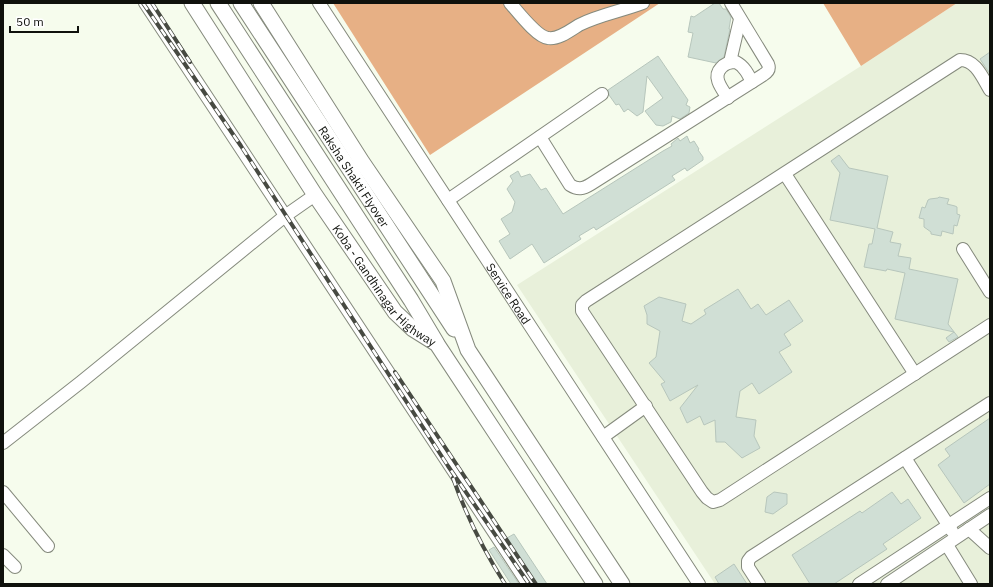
<svg xmlns="http://www.w3.org/2000/svg" width="993" height="587" font-family="'IBM Plex Sans',sans-serif">
  <style>
    .built { fill: #e8f0da }
    .forest { fill: #e7b085 }
    .building { fill: #d0dfd5; stroke: #b7c6bc }
    .lines { fill: none; stroke-linecap: round; stroke-linejoin: round }
    .minor-casing { stroke: #858a7d; stroke-width: 14 }
    .major-casing { stroke: #858a7d; stroke-width: 17 }
    .minor { stroke: #fff; stroke-width: 12 }
    .major { stroke: #fff; stroke-width: 15 }
    .rail-casing { stroke: #474a42; stroke-width: 4 }
    .rail { stroke: #fff; stroke-width: 2.5; stroke-dasharray: 8; stroke-linecap: butt }
    .labels { text-anchor: middle; dominant-baseline: central; stroke-width: 3; stroke-linejoin: round; paint-order: stroke }
    .street-label { font-size: 12px; fill: #0f110c; stroke: #fff }
  </style>
  <rect width="100%" height="100%" fill="#f6fced"/>
  <!-- built -->
  <path class="built" d="M957,3H990V584H715L517,285L861,66Z"/>
  <!-- forest -->
  <path class="forest" d="M333,3H660L430,155Z
    M823,3H957L861,66Z"/>
  <!-- building -->
  <path class="building" d="M715,3H719L723,9H726L731,17L729,29H730L724,57L716,63L688,57L693,33L688,32L691,16L694,17Z
    M990,52V74L980,59Z
    M658,56L688,100L686,105L690,107L689,113L680,119L672,116L671,122L663,126L656,125L645,111L663,98L647,76L643,112L637,116L628,109L624,112L619,104L616,105L609,95L608,90Z
    M687,136L690,143L694,141L699,149L698,150L703,157V160L687,171L685,168L672,176L675,180L596,230L594,227L579,236L581,239L544,263L532,244L510,259L499,241L510,234L501,219L512,212L515,202L507,189L513,181L510,176L518,171L521,177L530,174L541,190L546,188L563,214L663,151L672,146L671,144L678,138L680,141Z
    M839,155L849,168L888,176L877,228L893,232L890,242L901,244L898,256L911,258L909,269L958,279L948,324L958,337L949,342L946,338L954,332L895,319L905,273L887,269L886,271L864,267L869,244H872L875,229L830,220L840,173L831,161Z
    M939,197L949,199L947,204L955,206L957,207V214L960,215L957,226L954,225L953,234L942,231L941,236L931,234V232L924,227V219L919,218L922,207L925,208L928,200L930,199L938,198Z
    M738,289L751,309L758,304L766,315L789,300L803,321L784,334L791,345L779,352L792,372L759,394L752,383L740,391L736,417L756,420L754,436L760,448L742,458L725,442H716L715,420L704,425L700,416L687,423L680,408L698,385L670,401L661,384L665,382L649,363L656,357L660,331L647,324V315L644,306L659,297L686,304L682,321L691,324L706,314L704,310Z
    M990,418V484L964,503L938,465L950,456L945,449Z
    M774,492L787,494V504L773,514L765,512L767,497Z
    M892,492L901,504L908,499L921,518L883,544L887,549L834,584H810L792,555L860,511L862,513Z
    M514,534L547,584H535L534,580L507,538Z
    M494,547L519,584H511L489,550Z
    M734,564L747,584H719L715,577Z"/>
  <g class="lines">
    <!-- minor casing -->
    <g class="minor-casing">
      <g id="minor">
        <path d="M145,3L528,584"/>
        <path id="s1" d="M319,3L699,584"/>
        <path d="M510,3C518,12 537,37 548,38C558,40 571,30 579,25C599,15 622,11 643,3"/>
        <path d="M730,62L740,19"/>
        <path d="M990,90C982,77 976,60 960,60L586,301L582,305V311L702,492L707,498L713,502L720,500L990,325"/>
        <path d="M728,98C722,89 712,77 721,68C725,63 730,62 736,62C744,66 748,74 752,82"/>
        <path d="M540,137L570,185C578,190 583,189 591,184L763,75C768,72 770,69 768,64L731,3"/>
        <path d="M785,174L915,374"/>
        <path d="M448,200L602,94"/>
        <path d="M963,249L990,292"/>
        <path d="M603,437L646,406"/>
        <path d="M3,443L81,382L285,216L315,195"/>
        <path d="M905,458L952,531"/>
        <path d="M3,492L48,546"/>
        <path d="M969,529L990,548"/>
        <path d="M947,545L971,584"/>
        <path d="M3,555L15,567"/>
        <path d="M759,584L748,567V561L751,557L990,403"/>
        <path d="M859,584L990,498"/>
        <path d="M887,584L990,515"/>
      </g>
    </g>
    <!-- major casing -->
    <g class="major-casing">
      <g id="major">
        <path id="s2" d="M192,3L315,195L395,312L413,329L437,344L595,584"/>
        <path d="M218,3L411,300L436,342"/>
        <path id="s3" d="M241,3L454,329"/>
        <path d="M261,3L362,162L443,281L468,350L622,584"/>
      </g>
    </g>
    <!-- minor -->
    <use href="#minor" class="minor"/>
    <!-- major -->
    <use href="#major" class="major"/>
    <!-- rail casing -->
    <g class="rail-casing">
      <path id="rail" d="M143,3L241,146L448,466L529,584
        M152,3L190,62
        M395,372L536,584
        M453,478C466,515 484,551 505,584"/>
    </g>
    <!-- rail -->
    <use href="#rail" class="rail"/>
  </g>
  <g class="labels">
    <!-- street labels -->
    <g class="street-label">
      <text stroke="none"><textPath href="#s3" startOffset="207">Raksha Shakti Flyover</textPath></text>
      <text stroke="none"><textPath href="#s2" startOffset="343">Koba - Gandhinagar Highway</textPath></text>
      <text stroke="none"><textPath href="#s1" startOffset="347">Service Road</textPath></text>
    </g>
  </g>
  <!-- border -->
  <rect width="993" height="587" fill="none" stroke="#0f110c" stroke-width="8"/>
  <!-- scale -->
  <path d="M10 26v6h68v-6" fill="none" stroke="#0f110c" stroke-width="2"/>
  <text x="16" y="26" font-size="12" fill="#0f110c" stroke="#ffffff" stroke-width="3" paint-order="stroke">50 m</text>
</svg>
